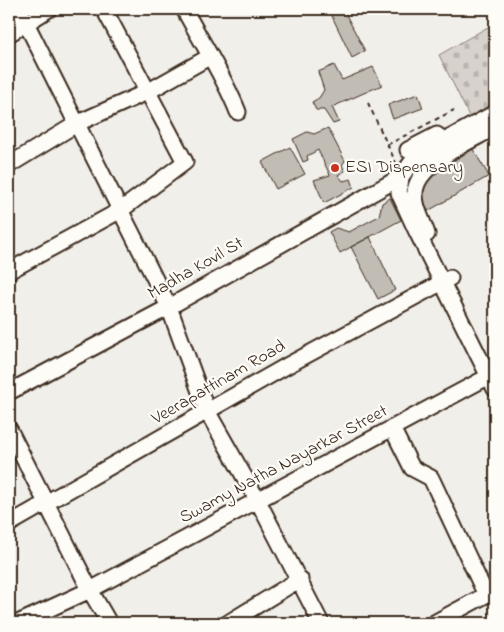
<svg xmlns="http://www.w3.org/2000/svg" width="504" height="632" font-family="'Indie Flower',sans-serif">
  <style>
    .cemetery { fill: url(#cemetery-stones); stroke: #897e75 }
    .building { fill: #c1bcb4; stroke: #3b2a1e }
    .lines { fill: none; stroke-linecap: round; stroke-linejoin: round }
    .minor-casing { stroke: #3b2a1e; stroke-width: 19 }
    .path { stroke: #3b2a1e; stroke-width: 2; stroke-dasharray: 5 4; stroke-linecap: butt }
    .minor { stroke: #fdfcf7; stroke-width: 15 }
    .poi-dot { fill: #c8321e; stroke: #fdfcf7; stroke-width: 2 }
    .labels { text-anchor: middle; dominant-baseline: central; stroke-width: 4.5; stroke-linejoin: round; paint-order: stroke }
    .poi-label { font-size: 18px; fill: #3b2a1e; stroke: #fdfcf7; text-anchor: start }
    .street-label { font-size: 18px; fill: #3b2a1e; stroke: #fdfcf7 }
  </style>
  <defs>
    <pattern id="cemetery-stones" width="16" height="16" patternUnits="userSpaceOnUse" patternTransform="scale(1.25)"><rect width="16" height="16" fill="#d7d2cc"/><path d="M2 7V4a2 2 0 0 1 4 0v3zM10 15v-3a2 2 0 0 1 4 0v3z" fill="#b9b4af"/></pattern>
  </defs>
  <rect width="100%" height="100%" fill="#f1efea"/>
  <filter id="ink" filterUnits="userSpaceOnUse"><feTurbulence type="fractalNoise" baseFrequency=".02" numOctaves="2"/><feDisplacementMap in="SourceGraphic" scale="10" xChannelSelector="R" yChannelSelector="G"/><feConvolveMatrix kernelMatrix="1 2 1 2 8 2 1 2 1" color-interpolation-filters="sRGB"/></filter>
  <g filter="url(#ink)">
    <!-- cemetery -->
    <path class="cemetery" d="M495,23V109L472,122L439,55Z"/>
    <!-- building -->
    <path class="building" d="M343,9L365,51L352,58L329,10Z
      M334,65L342,80L373,67L382,85L332,107L339,122L333,124L324,110H316L312,102L319,98L324,90L318,72Z
      M418,94L423,108L393,119L388,105Z
      M328,128L345,161L342,165L345,171L338,175L343,181L351,179L354,187L324,203L314,180L330,175L318,150L307,156L308,160L303,162L293,139L307,132L314,134Z
      M471,146L489,176L428,211L420,196L423,181L451,155Z
      M290,147L305,174L276,189L262,162Z
      M390,198L401,220L340,253L329,232L336,228L349,232L379,216L382,203Z
      M370,237L395,290L378,299L351,247Z"/>
    <g class="lines">
      <!-- minor casing -->
      <g class="minor-casing">
        <path id="minor" d="M19,9L169,307L207,411L258,501L321,623
          M184,9C202,43 224,76 238,112
          M9,34L49,9
          M495,113L433,147L411,163L401,177L399,193L417,232L495,389
          M408,150L437,135
          M9,165L78,123L149,91L209,57
          M427,234C423,221 414,207 415,193C416,163 472,141 495,127
          M9,271L121,210L185,162L104,9
          M9,392L169,307L401,177
          M392,428L412,468L431,478L486,595
          M9,429L90,590L109,623
          M9,524L290,364L450,278
          M18,623L90,590L495,373
          M228,623L300,579
          M434,623L495,590"/>
      </g>
      <!-- path -->
      <path class="path" d="M368,103L396,163
        M387,145L454,110"/>
      <!-- minor -->
      <use href="#minor" class="minor"/>
    </g>
  </g>
  <!-- markers -->
  <circle class="poi-dot" cx="335" cy="168" r="5"/>
  <g class="labels">
    <!-- poi labels -->
    <g class="poi-label">
      <text x="345" y="168">ESI Dispensary</text>
    </g>
    <!-- street labels -->
    <g class="street-label">
      <text transform="translate(196 269) rotate(-30)">Madha Kovil St</text>
      <text transform="translate(219 383) rotate(-30)">Veerapattinam Road</text>
      <text transform="translate(284 465) rotate(-28)">Swamy Natha Nayarkar Street</text>
    </g>
  </g>
  <!-- margin -->
  <rect width="504" height="632" fill="none" stroke="#fdfcf7" stroke-width="30"/>
  <rect x="15" y="15" width="474" height="602" fill="none" stroke="#3b2a1e" stroke-width="2" filter="url(#ink)"/>
</svg>
